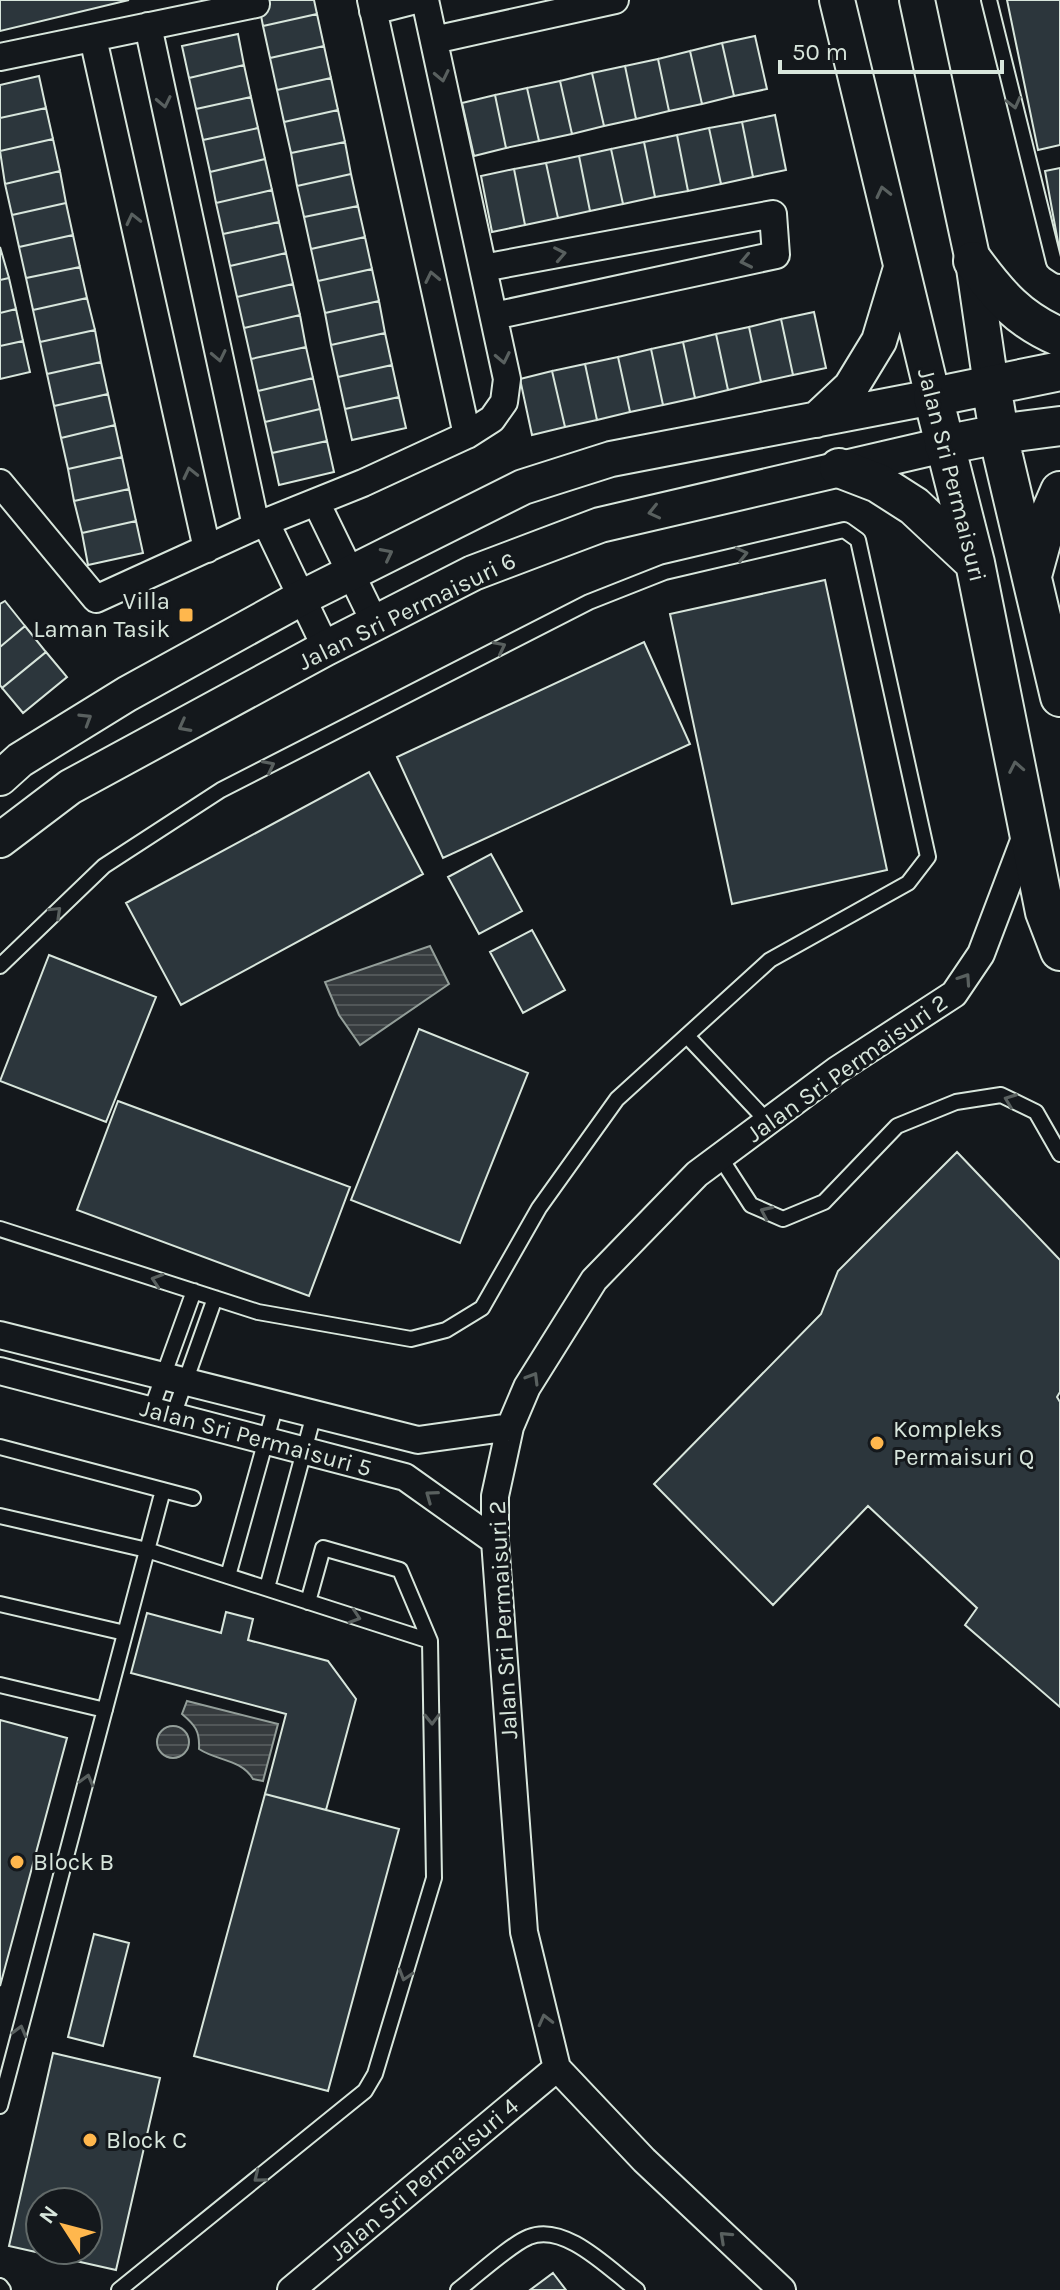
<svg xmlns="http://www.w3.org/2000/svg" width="1060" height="2290" font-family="Karla,sans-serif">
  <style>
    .water { fill: url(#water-rules); stroke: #939e99; stroke-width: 2 }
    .building { fill: #2c363c; stroke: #d8e6dc; stroke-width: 2; fill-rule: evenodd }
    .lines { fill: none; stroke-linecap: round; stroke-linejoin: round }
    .service-casing { stroke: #d8e6dc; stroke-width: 18 }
    .minor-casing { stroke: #d8e6dc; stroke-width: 30 }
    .tertiary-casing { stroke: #d8e6dc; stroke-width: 38 }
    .secondary-casing { stroke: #d8e6dc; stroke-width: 42 }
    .service { stroke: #14181c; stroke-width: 14 }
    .minor { stroke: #14181c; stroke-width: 26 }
    .tertiary { stroke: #14181c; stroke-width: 34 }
    .secondary { stroke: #14181c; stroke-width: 38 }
    .oneway { stroke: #59605f }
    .poi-dot { fill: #ffb74d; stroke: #14181c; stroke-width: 3 }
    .labels { text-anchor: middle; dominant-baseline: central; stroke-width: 6; stroke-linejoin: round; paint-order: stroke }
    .street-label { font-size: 24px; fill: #d8e6dc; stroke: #14181c }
    .poi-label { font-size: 24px; fill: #d8e6dc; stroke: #14181c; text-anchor: start }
  </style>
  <defs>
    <pattern id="water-rules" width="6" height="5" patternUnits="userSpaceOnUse" patternTransform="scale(2)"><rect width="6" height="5" fill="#363b3e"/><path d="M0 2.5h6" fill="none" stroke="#525759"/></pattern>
  </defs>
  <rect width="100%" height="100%" fill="#14181c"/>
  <!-- water -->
  <path class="water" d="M430,946L449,984L360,1045L339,1015L325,982Z
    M187,1701L278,1724L263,1781L253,1779C241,1759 217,1761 199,1749C200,1731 195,1725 182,1714Z
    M157 1742a16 16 0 1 1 32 0a16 16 0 1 1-32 0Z"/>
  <!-- building -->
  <path class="building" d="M0,0H129L0,31Z
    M258,0H314L317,14L263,26Z
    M1007,0H1060V145L1038,150Z
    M317,14L324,46L270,58L263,26Z
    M238,34L244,65L189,78L182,46Z
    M755,36L767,89L734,96L722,43Z
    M722,43L734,96L702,104L690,51Z
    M324,46L331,78L277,90L270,58Z
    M690,51L702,104L669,111L658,59Z
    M658,59L669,111L636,119L625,66Z
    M244,65L251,97L196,109L189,78Z
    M625,66L636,119L604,126L592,73Z
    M592,73L604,126L572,134L560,81Z
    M39,76L46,108L0,118V85Z
    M331,78L338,110L284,122L277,90Z
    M560,81L572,134L539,141L527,88Z
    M527,88L539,141L506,148L495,95Z
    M495,95L506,148L474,156L462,103Z
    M251,97L258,128L203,140L196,109Z
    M46,108L53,139L0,151V118Z
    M338,110L345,142L291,153L284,122Z
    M775,115L786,170L753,177L742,122Z
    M742,122L753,177L721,184L709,128Z
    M258,128L265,159L210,172L203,140Z
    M709,128L721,184L688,191L677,135Z
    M677,135L688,191L655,197L644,142Z
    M53,139L60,171L5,184L0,151Z
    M345,142L351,174L297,186L291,153Z
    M644,142L655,197L623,204L611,149Z
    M611,149L623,204L590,211L579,156Z
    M579,156L590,211L558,218L546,163Z
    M265,159L272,190L216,203L210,172Z
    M546,163L558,218L525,225L514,169Z
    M1060,168V253L1045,171Z
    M514,169L525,225L492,232L481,176Z
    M60,171L66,203L12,215L5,184Z
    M351,174L358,206L304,217L297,186Z
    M272,190L279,222L223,234L216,203Z
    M66,203L73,235L19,247L12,215Z
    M358,206L365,237L311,249L304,217Z
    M279,222L286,253L230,266L223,234Z
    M73,235L80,267L26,278L19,247Z
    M365,237L372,269L318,281L311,249Z
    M0,247L9,278L0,280Z
    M286,253L293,284L237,297L230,266Z
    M80,267L87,298L33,310L26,278Z
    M372,269L379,301L325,313L318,281Z
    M9,278L16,309L0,313V280Z
    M293,284L300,315L244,328L237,297Z
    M87,298L95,330L40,342L33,310Z
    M379,301L385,333L331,345L325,313Z
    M16,309L23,341L0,346V313Z
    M814,312L826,368L793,375L781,319Z
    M300,315L306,347L251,359L244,328Z
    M781,319L793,375L761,382L749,327Z
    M749,327L761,382L728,390L716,334Z
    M95,330L101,362L47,374L40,342Z
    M385,333L392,365L338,377L331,345Z
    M716,334L728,390L695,398L683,342Z
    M23,341L30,372L0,379V346Z
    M683,342L695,398L663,405L651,349Z
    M306,347L313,378L258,391L251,359Z
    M651,349L663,405L630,412L618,357Z
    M618,357L630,412L597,420L585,364Z
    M101,362L108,394L54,406L47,374Z
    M585,364L597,420L565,427L552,371Z
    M392,365L399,397L345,409L338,377Z
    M552,371L565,427L532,435L520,379Z
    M313,378L320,409L265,422L258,391Z
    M108,394L115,425L61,438L54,406Z
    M399,397L406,428L352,440L345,409Z
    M320,409L327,441L272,453L265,422Z
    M115,425L122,457L68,469L61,438Z
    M327,441L334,472L279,485L272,453Z
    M122,457L129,489L74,501L68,469Z
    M129,489L136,521L82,533L74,501Z
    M136,521L143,553L88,565L82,533Z
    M825,580L887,870L732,904L670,614Z
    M5,601L25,626L0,647V604Z
    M25,626L46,652L2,688L0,685V647Z
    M644,642L690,744L443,858L397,757Z
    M46,652L67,677L23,713L2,688Z
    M369,772L423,874L181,1005L126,903Z
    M491,854L522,911L479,934L448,877Z
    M532,930L565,990L523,1013L490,952Z
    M49,955L156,997L106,1122L0,1081Z
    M419,1029L528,1073L460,1243L351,1200Z
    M118,1101L350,1187L309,1296L77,1210Z
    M957,1152L1060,1260V1392L1057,1397L1060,1402V1707L965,1625L977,1608L868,1506L773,1605L654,1484L821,1314L838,1271Z
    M226,1612L253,1619L248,1640L328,1661L356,1699L326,1810L265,1794L286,1714L131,1673L147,1613L221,1633Z
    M0,1720L67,1738L0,1986Z
    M265,1794L399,1829L328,2091L194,2056Z
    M94,1934L129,1943L103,2046L68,2037Z
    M53,2053L160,2078L116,2270L9,2246ZM40,2202H88V2250H40Z
    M553,2273L566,2290H530Z"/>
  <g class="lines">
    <!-- service casing -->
    <g class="service-casing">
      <path id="service" d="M989,0L1054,262L1060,266
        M0,966L104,866L221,790L589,602L665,572L844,530L858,540L928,857L908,883L770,960L617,1099L539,1208L482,1308L446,1330L411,1339L258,1312L0,1229
        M687,1036L768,1122
        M720,1157L751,1205L783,1219L824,1202L897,1126L956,1102L1001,1095L1036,1112L1060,1154
        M151,1410L194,1291
        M173,1416L215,1298
        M0,1447L193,1498
        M0,1516L147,1550L430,1641
        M228,1576L276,1404
        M267,1588L314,1414
        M0,1604L125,1633
        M0,1685L105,1710
        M0,2106L163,1490
        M0,2286L3,2290
        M119,2290L365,2091L375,2074L434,1878L430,1641L400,1570L323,1548L308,1602
        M458,2290C475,2277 511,2244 529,2237C565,2222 610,2270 637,2290"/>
    </g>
    <!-- minor casing -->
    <g class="minor-casing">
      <path id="minor" d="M371,0L467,435
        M373,11L416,0
        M148,26L256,526
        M93,38L207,549
        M434,40L615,0
        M0,57L256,4
        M483,268L773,214L776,255L494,316
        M0,483L96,599L256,526L363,483L467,435L492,419L504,402L507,379L425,0
        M316,502L375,623
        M266,523L326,648
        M0,1335L418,1440L510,1427
        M0,1371L405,1477L495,1541
        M291,2290L557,2068
        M782,2290L644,2160L557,2068L524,1932L495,1541V1496L510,1427L527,1387L594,1280L697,1174L837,1070L954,994L981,954L1028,830"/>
    </g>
    <!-- tertiary casing -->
    <g class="tertiary-casing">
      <path id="tertiary" d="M917,0L973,261L991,385
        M816,420L851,387L879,341L901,268
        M0,778L20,760L127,694L301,598L523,487L611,459L933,397L837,0
        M0,840L70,787L326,648L473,573L600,525L944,445"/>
    </g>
    <!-- secondary casing -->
    <g class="secondary-casing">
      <path id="secondary" d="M973,261C998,295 1019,320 1060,337
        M1060,371L933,397L975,563L1045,912L1060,951
        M991,385L1003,456L1060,697
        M944,445L999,434L1060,426
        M839,468L878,483L914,506L975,563
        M1033,572L1047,521L1060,491"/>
    </g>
    <!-- service -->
    <use href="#service" class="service"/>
    <!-- minor -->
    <use href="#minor" class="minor"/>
    <!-- tertiary -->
    <use href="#tertiary" class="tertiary"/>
    <!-- secondary -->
    <use href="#secondary" class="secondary"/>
  </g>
  <!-- one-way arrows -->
  <defs><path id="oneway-chevron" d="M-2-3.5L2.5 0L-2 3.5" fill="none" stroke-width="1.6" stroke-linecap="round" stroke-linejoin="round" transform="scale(2)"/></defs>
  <g class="oneway">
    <use href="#oneway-chevron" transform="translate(442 76) rotate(78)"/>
    <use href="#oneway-chevron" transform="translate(164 102) rotate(78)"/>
    <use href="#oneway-chevron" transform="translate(1014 103) rotate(76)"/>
    <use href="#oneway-chevron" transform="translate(883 192) rotate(-103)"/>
    <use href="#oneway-chevron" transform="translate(133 219) rotate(-103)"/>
    <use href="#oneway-chevron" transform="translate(560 254) rotate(-11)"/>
    <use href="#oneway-chevron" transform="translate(746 261) rotate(168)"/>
    <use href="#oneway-chevron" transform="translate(432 277) rotate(-102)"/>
    <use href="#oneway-chevron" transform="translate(219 356) rotate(78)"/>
    <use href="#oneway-chevron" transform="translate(503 358) rotate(78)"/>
    <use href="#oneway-chevron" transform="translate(190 473) rotate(-103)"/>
    <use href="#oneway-chevron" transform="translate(654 512) rotate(167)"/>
    <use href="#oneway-chevron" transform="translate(387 554) rotate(-27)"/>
    <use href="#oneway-chevron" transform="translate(742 554) rotate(-13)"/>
    <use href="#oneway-chevron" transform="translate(500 647) rotate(-27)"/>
    <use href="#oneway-chevron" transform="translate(86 719) rotate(-32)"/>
    <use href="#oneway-chevron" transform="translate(184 726) rotate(152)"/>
    <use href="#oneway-chevron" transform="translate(269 766) rotate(-27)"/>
    <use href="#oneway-chevron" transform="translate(1016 767) rotate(-101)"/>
    <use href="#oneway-chevron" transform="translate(56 912) rotate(-44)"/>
    <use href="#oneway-chevron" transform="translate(965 979) rotate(-56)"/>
    <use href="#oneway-chevron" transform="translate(1010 1100) rotate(-159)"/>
    <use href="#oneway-chevron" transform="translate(766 1212) rotate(-155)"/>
    <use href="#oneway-chevron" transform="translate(157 1280) rotate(-162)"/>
    <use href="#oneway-chevron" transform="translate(533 1378) rotate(-59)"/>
    <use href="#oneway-chevron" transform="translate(431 1496) rotate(-144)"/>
    <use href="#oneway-chevron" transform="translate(355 1617) rotate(18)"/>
    <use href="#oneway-chevron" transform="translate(432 1719) rotate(89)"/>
    <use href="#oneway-chevron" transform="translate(87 1780) rotate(-75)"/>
    <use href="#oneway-chevron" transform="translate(405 1975) rotate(107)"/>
    <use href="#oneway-chevron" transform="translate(545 2020) rotate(-104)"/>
    <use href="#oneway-chevron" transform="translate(20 2031) rotate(-75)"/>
    <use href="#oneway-chevron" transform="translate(259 2177) rotate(141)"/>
    <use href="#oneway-chevron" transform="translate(725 2237) rotate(-137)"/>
  </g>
  <!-- markers -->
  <g class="poi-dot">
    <rect x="178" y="607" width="16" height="16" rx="4"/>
    <circle cx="877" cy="1443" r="8"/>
    <circle cx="17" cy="1862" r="8"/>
    <circle cx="90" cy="2140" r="8"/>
  </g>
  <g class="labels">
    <!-- street labels -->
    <g class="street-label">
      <text transform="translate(952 475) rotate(76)">Jalan Sri Permaisuri</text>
      <text transform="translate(407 611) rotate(-26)">Jalan Sri Permaisuri 6</text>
      <text transform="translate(847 1068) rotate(-35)">Jalan Sri Permaisuri 2</text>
      <text transform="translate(256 1438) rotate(15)">Jalan Sri Permaisuri 5</text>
      <text transform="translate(503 1620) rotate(-93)">Jalan Sri Permaisuri 2</text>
      <text transform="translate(424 2179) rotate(-40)">Jalan Sri Permaisuri 4</text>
    </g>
    <!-- poi labels -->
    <g class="poi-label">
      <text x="170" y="601" text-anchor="end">Villa<tspan x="170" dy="28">Laman Tasik</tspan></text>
      <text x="893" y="1429">Kompleks<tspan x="893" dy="28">Permaisuri Q</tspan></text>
      <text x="33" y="1862">Block B</text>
      <text x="106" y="2140">Block C</text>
    </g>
  </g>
  <!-- north arrow -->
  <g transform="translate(64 2226) rotate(306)"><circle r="38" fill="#14181c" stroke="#626a69" stroke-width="2"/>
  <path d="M0-6L14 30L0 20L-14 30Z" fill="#ffb74d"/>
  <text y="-12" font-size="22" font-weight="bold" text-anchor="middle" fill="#d8e6dc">N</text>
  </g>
  <!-- scale -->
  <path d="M780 60v12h222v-12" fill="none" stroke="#d8e6dc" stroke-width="4"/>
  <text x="792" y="60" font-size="24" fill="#d8e6dc" stroke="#14181c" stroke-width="6" paint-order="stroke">50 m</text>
</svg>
